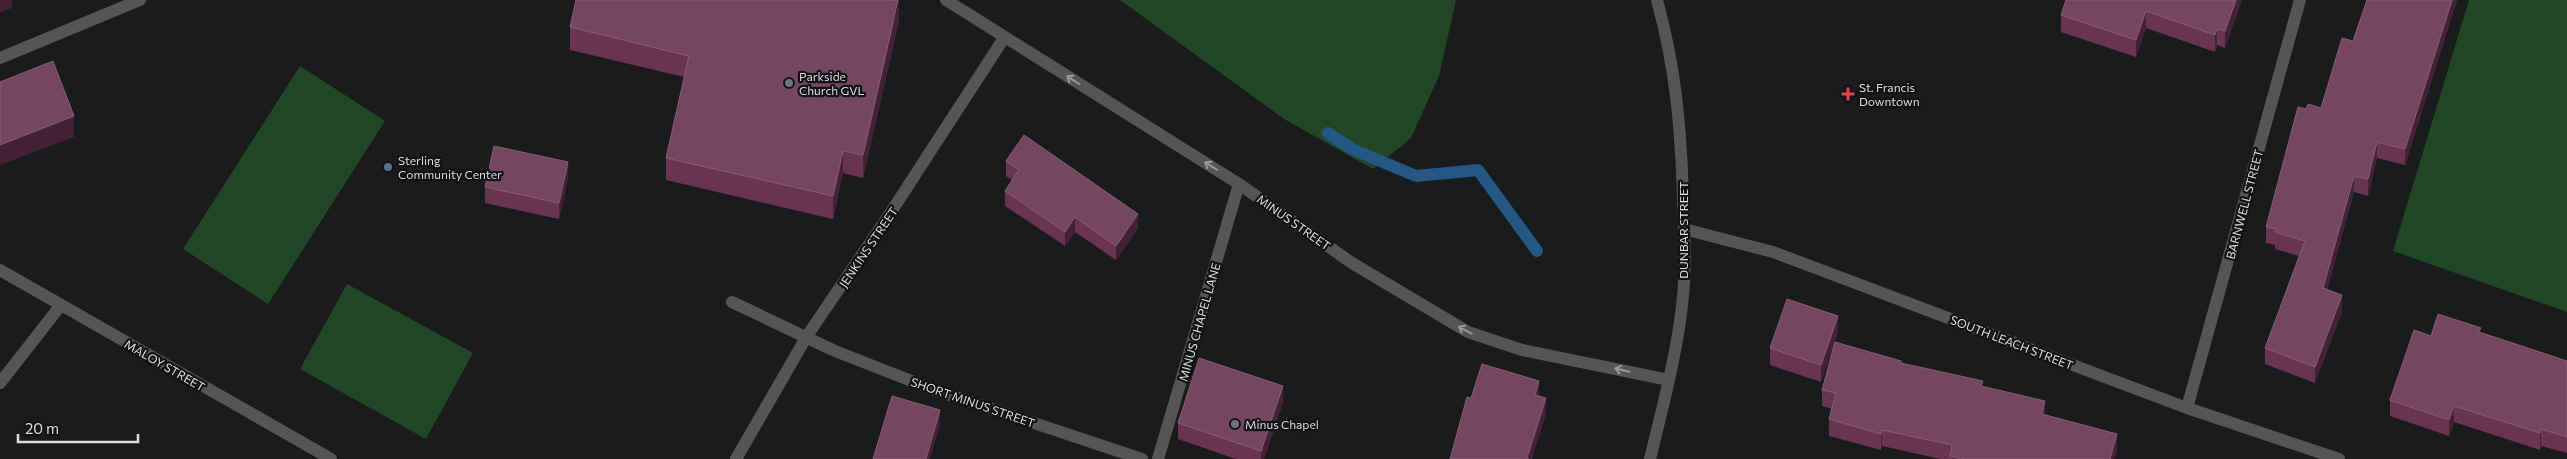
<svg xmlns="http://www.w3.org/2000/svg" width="2567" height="459" font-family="Commissioner,sans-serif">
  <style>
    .green { fill: #224727 }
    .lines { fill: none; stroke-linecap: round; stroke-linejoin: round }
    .stream { stroke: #255784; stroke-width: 12 }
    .minor { stroke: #565556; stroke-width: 12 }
    .wall { fill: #693451 }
    .shaded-wall { fill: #442236 }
    .building { fill: #754660; stroke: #865e74 }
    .oneway { stroke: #9a9a9b }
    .worship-dot { fill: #6b7280; stroke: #101214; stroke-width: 2 }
    .health-dot { fill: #e0444e; stroke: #101214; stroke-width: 2 }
    .service-dot { fill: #5c6f8a; stroke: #101214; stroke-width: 2 }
    .labels { text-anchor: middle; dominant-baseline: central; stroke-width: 4.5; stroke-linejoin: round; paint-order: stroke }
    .poi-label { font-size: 12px; fill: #dddee0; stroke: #101214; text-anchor: start }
    .street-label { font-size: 12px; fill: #dddee0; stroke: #101214 }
  </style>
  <rect width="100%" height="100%" fill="#191b1d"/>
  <!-- green -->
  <path class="green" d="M1120,0H1456L1439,76L1411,138L1373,169L1284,119Z
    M2469,0H2567V312L2393,251Z
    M300,66L385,121L268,304L183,249Z
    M347,284L473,353L426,439L300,369Z"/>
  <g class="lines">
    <!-- stream -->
    <path class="stream" d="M1328,133L1352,149L1416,176L1478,170L1537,251"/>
    <!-- minor -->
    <path class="minor" d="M946,0L1239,184L1352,263L1468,332L1522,350L1669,380
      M0,58L140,0
      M1684,229L1773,252L2187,408L2339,459
      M0,270L331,459
      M732,302L835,351L932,389L1142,459
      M0,383L61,305
      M2187,408L2300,0
      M736,459L807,336L893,209L1004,38
      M1158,459L1239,184
      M1650,459C1662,409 1676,358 1682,306C1686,271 1685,234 1683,200C1681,129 1676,69 1657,0"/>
  </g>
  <!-- wall -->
  <path class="wall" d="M2242,0L2225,48L2217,45L2215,52L2146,28L2136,57L2061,32V15Z
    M2367,0H2457L2405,165L2377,158L2368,196L2354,192L2327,290L2342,312L2315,383L2265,364V348L2299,256L2275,249V245L2266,243V227L2306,109L2321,108L2353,41Z
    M899,21L863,178L843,173L833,219L666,180V158L684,77L570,50V27Z
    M1006,161L1138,228L1116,260L1075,232L1065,246L1005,206V191L1012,180L1006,176Z
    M568,178L559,219L485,203V187Z
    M1838,332L1821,382L1770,365V348Z
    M2481,333L2567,361V453L2541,446L2540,450L2454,422L2449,436L2390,416V400L2431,336Z
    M1901,363L1983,387L2045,415L2117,451L2114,459H1940L1882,446L1881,450L1829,436V419L1832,409L1822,406V390Z
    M1283,402L1264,459H1236L1178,439V423Z"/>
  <!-- shaded-wall -->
  <path class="shaded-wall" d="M0,0H12V8L0,12Z
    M899,0V21L863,178V155Z
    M2236,0H2242L2225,48V31Z
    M2452,0H2457L2405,165V149Z
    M2146,11V28L2136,57V40Z
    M2217,29V45L2215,52V35Z
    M74,116V137L0,165V145Z
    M2377,142V158L2368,196V179Z
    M843,151V173L833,219V196Z
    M568,162V178L559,219V203Z
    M2354,176V192L2323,305V288Z
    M1138,214V228L1116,260V246Z
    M1075,217V232L1065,246V232Z
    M2342,295V312L2315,383V367Z
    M1838,316V332L1821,382V365Z
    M1539,381V398L1535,395Z
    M1283,386V402L1264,459H1261V451Z
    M1546,398V415L1532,459H1527Z
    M2045,401V418L2042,414Z
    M2454,406V422L2449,436V420Z
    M940,410V426L930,459H926Z
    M2541,429V446L2540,450V433Z
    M1882,430V446L1881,450V434Z
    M2117,434V451L2114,459H2110Z"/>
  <!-- building -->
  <path class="building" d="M576,0H898L863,155L843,151L833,196L666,158L689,56L570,27Z
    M2066,0H2236L2225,31L2217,29L2215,35L2146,11L2136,40L2061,15Z
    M2367,0H2452L2405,149L2377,142L2368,179L2354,176L2323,288L2342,295L2315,367L2265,348L2305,241L2275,232L2276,229L2266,227L2298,107L2306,109L2308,104L2321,108L2342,38L2353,41Z
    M53,61L74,116L0,145V82Z
    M1024,135L1138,214L1116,246L1075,217L1065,232L1005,191L1019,170L1006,161Z
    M494,146L568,162L559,203L485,187Z
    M1787,299L1838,316L1821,365L1770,348Z
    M2438,314L2481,328L2479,332L2567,361V437L2541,429L2540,433L2454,406L2449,420L2390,400L2414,330L2431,336Z
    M1835,342L1901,361V363L1983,381L1981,386L2045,401L2042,414L2117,434L2110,459H1965L1950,456L1952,445L1882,430L1881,434L1829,419L1836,393L1822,390Z
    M1199,358L1283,386L1261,451L1178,423Z
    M1482,364L1539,381L1535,395L1546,398L1527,458L1529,459H1450L1467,397L1471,398Z
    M892,396L940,410L926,459H873Z"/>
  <!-- one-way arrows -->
  <defs><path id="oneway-shaft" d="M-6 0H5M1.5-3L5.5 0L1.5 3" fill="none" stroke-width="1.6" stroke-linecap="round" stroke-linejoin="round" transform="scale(1.25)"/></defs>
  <g class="oneway">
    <use href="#oneway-shaft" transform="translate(1073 80) rotate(-148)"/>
    <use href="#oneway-shaft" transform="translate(1211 166) rotate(-148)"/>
    <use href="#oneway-shaft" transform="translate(1465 330) rotate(-152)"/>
    <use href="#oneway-shaft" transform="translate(1622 370) rotate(-167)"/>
  </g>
  <!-- markers -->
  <g class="worship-dot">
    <circle cx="789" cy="83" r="5"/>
    <circle cx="1235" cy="424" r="5"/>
  </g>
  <path class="health-dot" d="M1845.5 86.5h5v5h5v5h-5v5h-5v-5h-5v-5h5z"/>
  <circle class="service-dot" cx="388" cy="167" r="5"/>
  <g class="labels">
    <!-- poi labels -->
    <g class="poi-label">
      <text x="799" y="76">Parkside<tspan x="799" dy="14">Church GVL</tspan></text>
      <text x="1859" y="87">St. Francis<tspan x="1859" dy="14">Downtown</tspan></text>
      <text x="398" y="160">Sterling<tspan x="398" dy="14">Community Center</tspan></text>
      <text x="1245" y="424">Minus Chapel</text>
    </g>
    <!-- street labels -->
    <g class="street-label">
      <text transform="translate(2244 204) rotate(-75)">BARNWELL STREET</text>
      <text transform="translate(1294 222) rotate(35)">MINUS STREET</text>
      <text transform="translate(1683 230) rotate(-90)">DUNBAR STREET</text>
      <text transform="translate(868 247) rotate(-56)">JENKINS STREET</text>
      <text transform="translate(1199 322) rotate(-74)">MINUS CHAPEL LANE</text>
      <text transform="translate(2012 342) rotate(21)">SOUTH LEACH STREET</text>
      <text transform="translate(165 365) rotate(30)">MALOY STREET</text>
      <text transform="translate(973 402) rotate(19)">SHORT MINUS STREET</text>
    </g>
  </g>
  <!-- scale -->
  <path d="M18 434v8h120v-8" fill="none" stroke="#dddee0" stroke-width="2.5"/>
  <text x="25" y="434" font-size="15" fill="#dddee0" stroke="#101214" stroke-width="4" paint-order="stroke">20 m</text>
</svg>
